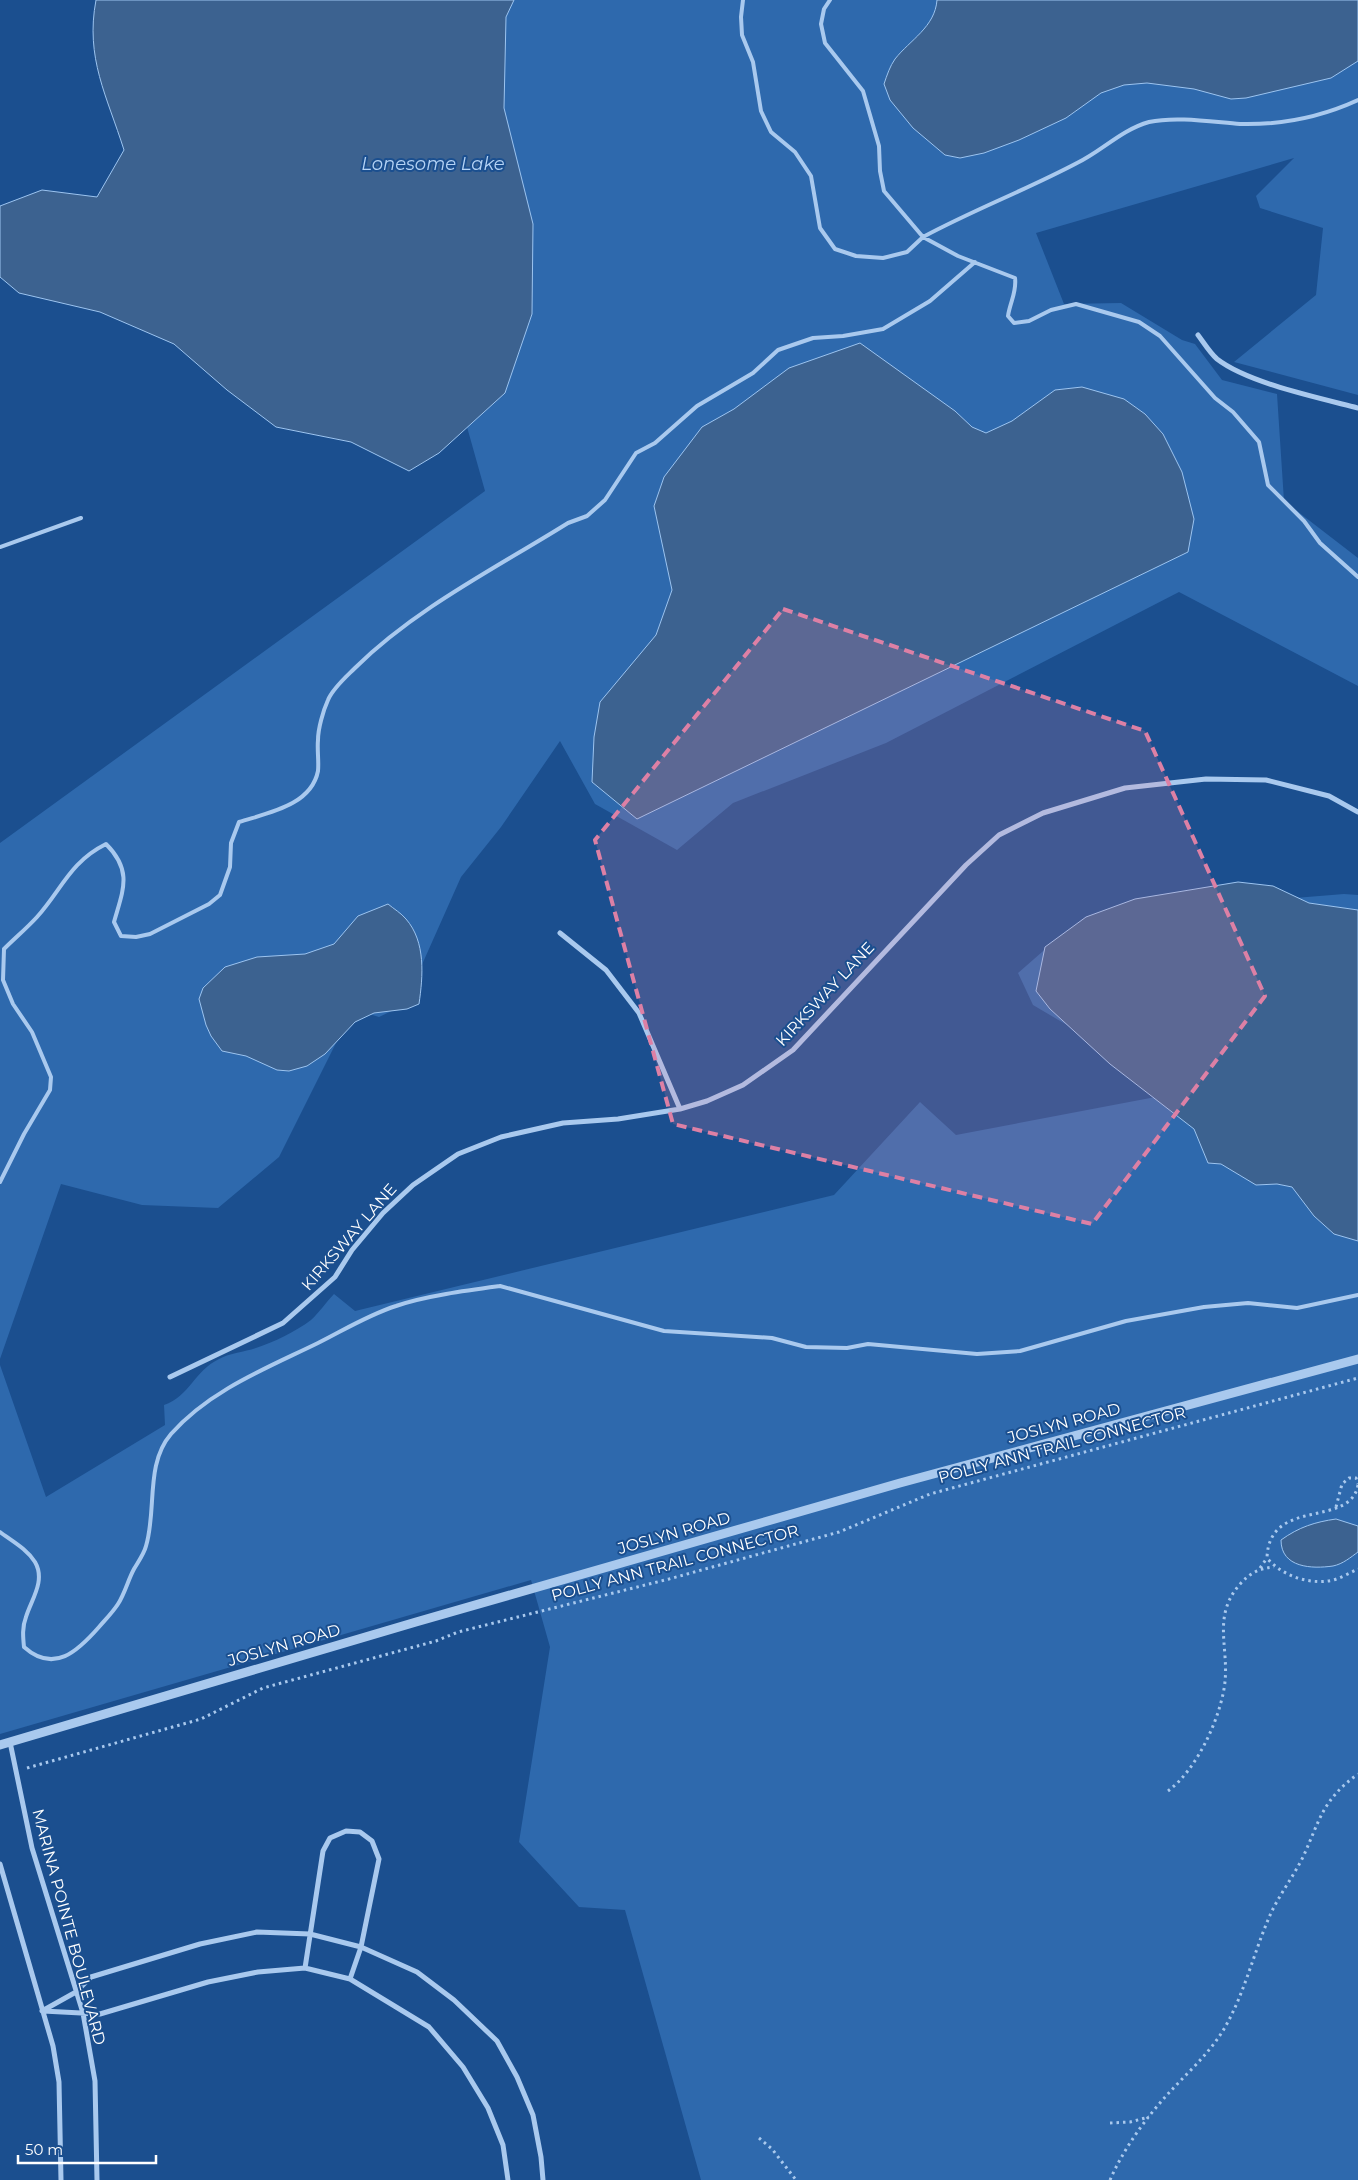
<svg xmlns="http://www.w3.org/2000/svg" width="1358" height="2180" font-family="Montserrat,sans-serif">
  <style>
    .green { fill: #2e69ad }
    .water { fill: #3c6290; stroke: #9cc4f0 }
    .lines { fill: none; stroke-linecap: round; stroke-linejoin: round }
    .path { stroke: #a9c9ee; stroke-width: 3; stroke-dasharray: 2.5 4; stroke-linecap: butt }
    .service { stroke: #a9c9ee; stroke-width: 4 }
    .minor { stroke: #a9c9ee; stroke-width: 5 }
    .tertiary { stroke: #a9c9ee; stroke-width: 9 }
    .marked { fill: #dd80a5; fill-opacity: 0.2; stroke: #dd80a5; stroke-width: 4; stroke-dasharray: 10 6; stroke-linejoin: round }
    .labels { text-anchor: middle; dominant-baseline: central; stroke-width: 4; stroke-linejoin: round; paint-order: stroke }
    .street-label { font-size: 16px; fill: #fff; stroke: #1b4f8f }
    .water-label { font-size: 18px; font-style: italic; fill: #b5d3f5; stroke: #1b4f8f }
  </style>
  <rect width="100%" height="100%" fill="#1b4f8f"/>
  <!-- green -->
  <path class="green" d="M170,0H1358V395L1234,362L1316,295L1323,228L1260,208L1256,196L1294,158L1036,233L1064,304L1121,303L1182,340L1195,344L1222,380L1277,394L1284,501L1358,558V686L1179,592L886,743L733,803L677,850L595,804L560,741L501,827L461,877L404,1005L379,1017L353,1009L279,1157L218,1208L142,1205L61,1184L0,1359V843L485,491L451,370Z
    M1344,894L1358,895V2180H701L625,1910L579,1907L519,1842L550,1647L531,1580L0,1734V1365L46,1497L165,1425L164,1405C190,1396 194,1371 219,1359C230,1353 244,1352 256,1348C274,1342 295,1332 311,1320C319,1313 326,1302 334,1294L355,1311L834,1195L920,1102L956,1135L1166,1095L1133,1064L1033,1005L1018,973L1058,938L1244,902Z"/>
  <!-- water -->
  <path class="water" d="M96,0H514L506,17L504,108L533,224L532,314L505,393L439,453L409,471L351,442L276,427L227,390L174,344L100,312L19,293L0,277V206L42,190L97,197L124,150C107,96 85,58 96,0Z
    M937,0H1358V61L1331,78L1246,98L1231,99L1194,89L1147,83L1124,85L1101,93L1066,118L1019,140L984,153L960,158L945,155L913,128L890,100L884,84C887,75 890,66 895,59C910,40 935,27 937,0Z
    M860,343L955,411L972,427L986,433L1012,421L1055,390L1082,387L1124,399L1145,414L1163,434L1182,472L1194,519L1188,552L637,819L592,782L594,737L600,702L656,635L672,590L654,506L664,477L702,427L734,409L789,368Z
    M1238,882L1273,886L1309,903L1358,910V1241L1334,1234L1314,1216L1292,1187L1277,1184L1256,1185L1221,1164L1208,1163L1194,1129L1110,1064L1050,1009L1036,991L1045,947L1086,917L1135,899Z
    M388,904C394,909 401,913 406,919C426,942 423,976 419,1004L407,1009L374,1013L355,1022L325,1054L307,1066L289,1071L277,1070L246,1056L222,1051L211,1036L206,1025L199,999L203,988L225,967L257,957L305,954L334,944L358,916Z
    M1336,1519L1358,1526V1552C1351,1557 1343,1564 1333,1566C1312,1569 1281,1568 1281,1540C1299,1527 1315,1522 1336,1519Z"/>
  <g class="lines">
    <!-- path -->
    <path class="path" d="M1358,1485C1350,1529 1269,1496 1267,1558C1281,1575 1307,1584 1328,1581C1338,1580 1349,1573 1358,1569
      M1336,1507L1342,1484L1349,1478H1356L1358,1484
      M1260,1568L1267,1558
      M27,1768L201,1719L263,1688L436,1641L458,1632L669,1579L839,1532L930,1494L1358,1378
      M1168,1791C1196,1770 1218,1723 1224,1689C1231,1649 1210,1617 1241,1583C1250,1573 1260,1568 1274,1567
      M1110,2123L1130,2122L1149,2117
      M759,2138L772,2149L796,2180
      M1110,2180C1123,2150 1145,2119 1167,2095C1186,2074 1209,2054 1224,2029C1245,1993 1254,1951 1271,1913C1280,1894 1293,1877 1303,1857C1320,1820 1322,1800 1358,1774"/>
    <!-- service -->
    <path class="service" d="M743,0L741,17L742,35L753,62L761,111L771,132L795,152L811,176L820,228L835,249L856,256L883,258L907,252L923,237L958,256L1015,278C1017,292 1010,302 1008,316L1014,323L1029,321L1051,310L1076,304L1139,322L1160,336L1215,398L1233,412L1259,442L1268,485L1304,521L1320,543L1358,577
      M830,0L824,9L821,24L825,43L863,91L879,146L880,171L884,191L923,237C973,210 1026,190 1077,163C1102,151 1121,130 1149,122C1176,116 1213,122 1240,124C1281,125 1321,117 1358,100
      M0,547L81,518
      M0,1182L24,1134L50,1090L51,1077L32,1032L13,1004L3,980L4,949C15,938 27,928 37,917C62,889 70,862 106,844C133,871 123,890 114,922L121,936L136,937L150,934L209,904L220,895L230,867L231,843L239,822C267,813 311,806 318,771C319,761 317,750 318,740C318,729 323,711 328,700C333,688 346,677 355,668C416,608 496,568 568,523L587,516L605,500L636,453L655,443L697,406L753,373L778,350L813,338L843,336L883,329L930,301L975,262
      M0,1532C12,1541 27,1549 35,1562C46,1581 31,1600 26,1617C22,1627 23,1637 24,1647C54,1674 78,1651 99,1627C105,1620 113,1612 118,1604C125,1593 128,1580 134,1569C138,1562 144,1554 146,1546C157,1510 145,1464 171,1434C210,1390 267,1368 318,1343C344,1330 368,1315 396,1306C424,1296 470,1290 500,1286L664,1331L772,1338L806,1347L847,1348L868,1344L977,1354L1020,1351L1126,1321L1204,1307L1248,1303L1297,1308L1358,1295"/>
    <!-- minor -->
    <path class="minor" d="M1198,335C1204,343 1210,353 1217,359C1248,383 1319,398 1358,408
      M560,933L606,970L639,1013L680,1109
      M170,1377L283,1323L335,1277L352,1250L383,1213L413,1185L458,1154L501,1137L563,1123L618,1119L680,1109L707,1101L743,1085L793,1050L966,865L999,835L1043,813L1125,788L1206,779L1266,780L1329,796L1358,812
      M10,1742L32,1848L83,2013L95,2081L97,2180
      M0,1864L53,2046L59,2082L61,2180
      M305,1968L323,1851L330,1838L346,1831L360,1832L372,1841L379,1859L361,1947L350,1979
      M42,2011L76,1992L91,1977L200,1944L257,1932L310,1934L361,1947L417,1972L454,2000L497,2041L517,2077L533,2115L541,2157L543,2180
      M43,2011L100,2014L208,1982L258,1972L305,1968L350,1979L429,2027L463,2067L488,2108L503,2145L508,2180"/>
    <!-- tertiary -->
    <path class="tertiary" d="M0,1745L416,1622L900,1483L1358,1359"/>
  </g>
  <!-- marked area -->
  <path class="marked" d="M783,609L1145,731L1265,996L1092,1224L673,1124L595,840Z"/>
  <g class="labels">
    <!-- street labels -->
    <g class="street-label">
      <text transform="translate(825 994) rotate(-47)">KIRKSWAY LANE</text>
      <text transform="translate(349 1237) rotate(-49)">KIRKSWAY LANE</text>
      <text transform="translate(1064 1423) rotate(-15)">JOSLYN ROAD</text>
      <text transform="translate(1062 1445) rotate(-15)">POLLY ANN TRAIL CONNECTOR</text>
      <text transform="translate(674 1533) rotate(-16)">JOSLYN ROAD</text>
      <text transform="translate(675 1563) rotate(-15)">POLLY ANN TRAIL CONNECTOR</text>
      <text transform="translate(284 1645) rotate(-16)">JOSLYN ROAD</text>
      <text transform="translate(69 1927) rotate(75)">MARINA POINTE BOULEVARD</text>
    </g>
    <!-- water labels -->
    <g class="water-label">
      <text x="433" y="164">Lonesome Lake</text>
    </g>
  </g>
  <!-- scale -->
  <path d="M18 2155v8h138v-8" fill="none" stroke="#ffffff" stroke-width="2.5"/>
  <text x="25" y="2155" font-size="15" fill="#ffffff" stroke="#1b4f8f" stroke-width="4" paint-order="stroke">50 m</text>
</svg>
